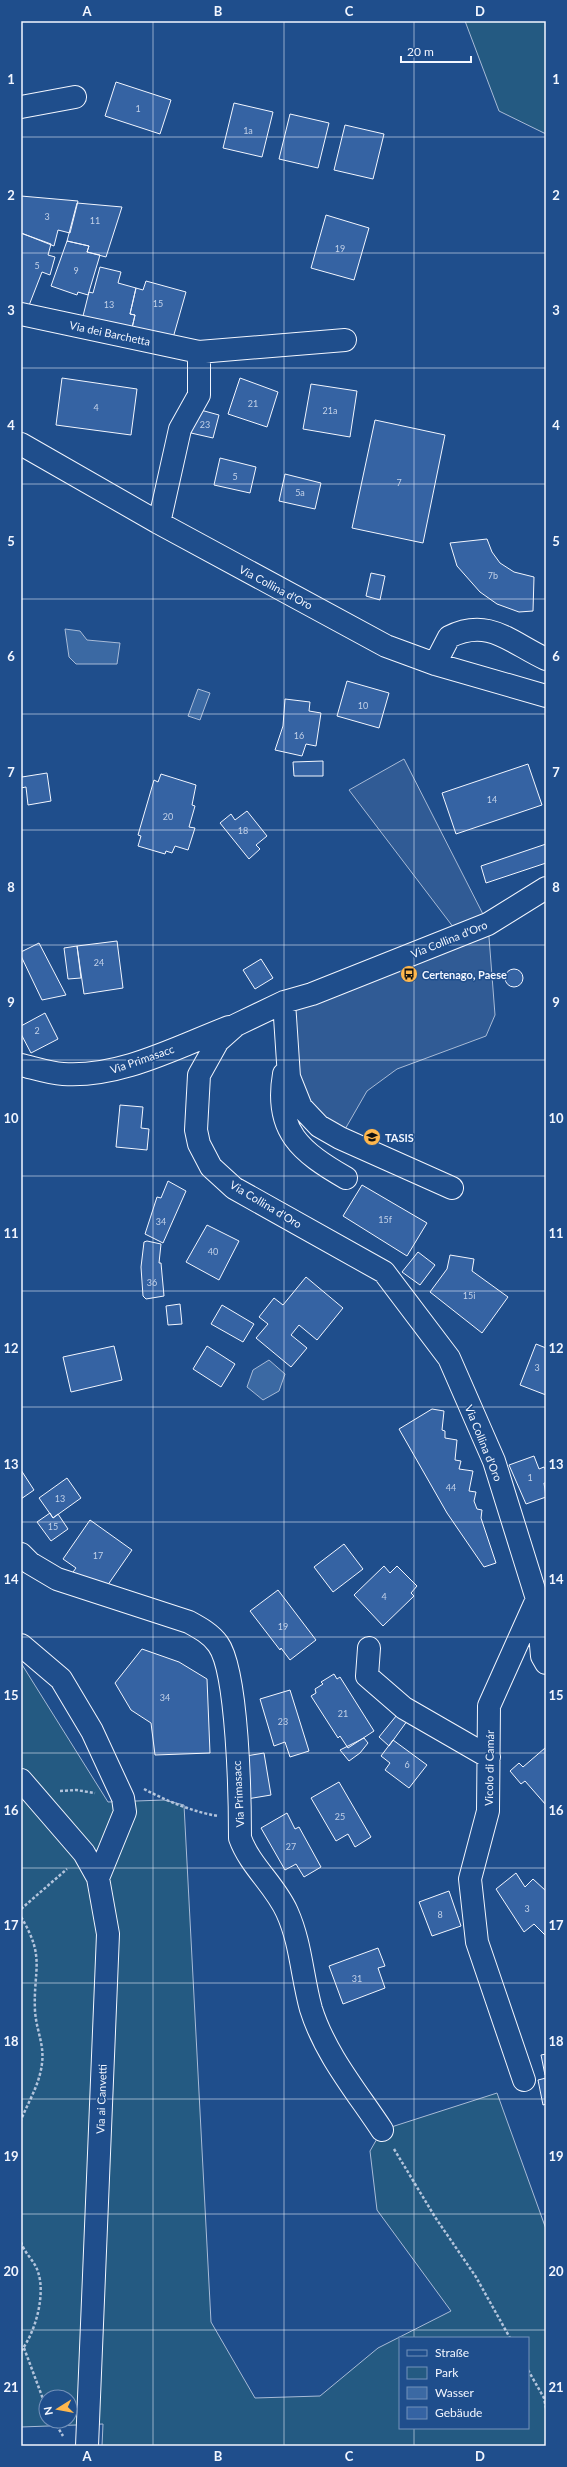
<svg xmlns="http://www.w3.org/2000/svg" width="567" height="2467" font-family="Lato,sans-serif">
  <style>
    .green { fill: #245a82; stroke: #a8bbd7; fill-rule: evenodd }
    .parking { fill: #305b95; stroke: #a8bbd7 }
    .water { fill: #3b69a3; stroke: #a8bbd7 }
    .building { fill: #3563a3; stroke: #f2f6ff }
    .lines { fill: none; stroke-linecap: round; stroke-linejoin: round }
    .minor-casing { stroke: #f2f6ff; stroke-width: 24 }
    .path { stroke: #b3c4dc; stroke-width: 2.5; stroke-dasharray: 3 2; stroke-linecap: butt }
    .minor { stroke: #1f4e8c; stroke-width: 22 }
    .grid { fill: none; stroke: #f2f6ff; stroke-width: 1; stroke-opacity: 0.55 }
    .labels { text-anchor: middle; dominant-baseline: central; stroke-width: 3; stroke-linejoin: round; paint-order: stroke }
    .number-label { font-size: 9px; fill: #c3d1e8 }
    .street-label { font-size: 11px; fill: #f2f6ff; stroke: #1f4e8c }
    .poi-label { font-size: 11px; font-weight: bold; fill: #f2f6ff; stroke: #1f4e8c; text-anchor: start }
    .neatline { fill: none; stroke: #f2f6ff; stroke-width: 1.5 }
    .grid-label { font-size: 13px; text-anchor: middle; font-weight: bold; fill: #f2f6ff }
  </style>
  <rect width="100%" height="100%" fill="#1f4e8c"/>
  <!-- green -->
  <path class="green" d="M465,21H546V134L499,111Z
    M21,1663L108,1802L164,1800L184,1805L211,2322L255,2398L320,2396L378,2348L451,2311L377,2210L370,2151L382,2130L497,2093L546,2229V2446H102L103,2424L21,2427ZM400,2338H528V2428H400ZM46,2397H70V2421H46Z"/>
  <!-- parking -->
  <path class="parking" d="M404,759L488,924L495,1015L486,1036L397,1069L367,1091L340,1138L301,1107L284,1002L460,936L349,790Z"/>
  <!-- water -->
  <path class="water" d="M65,629L80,631L87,640L120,643L117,664H76L69,657Z
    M198,689L210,693L200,720L188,716Z
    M269,1360L285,1374L279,1391L263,1400L247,1387L253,1370Z"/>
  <!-- building -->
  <path class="building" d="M116,82L171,100L160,134L105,116Z
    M234,103L273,112L262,157L223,148Z
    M290,114L329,123L318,168L279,159Z
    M345,125L384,134L373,179L334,170Z
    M21,196L78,201L70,233L58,230L54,246L21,233Z
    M77,203L122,207L106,257L87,252L89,246L67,241Z
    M326,215L369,228L354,280L311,268Z
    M21,233L51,244L48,255L55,257L50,275L42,272L28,308L21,305Z
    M67,241L89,246L87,252L100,255L88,295L78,292L77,295L51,286Z
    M100,267L121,272L118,283L136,288L130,314L135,315L132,328L83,316L89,292L93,293Z
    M146,281L186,292L173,338L132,328L135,315L130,314L136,288L143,290Z
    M62,378L137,389L131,435L56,425Z
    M240,378L278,392L267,427L228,414Z
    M311,384L357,391L350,437L303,429Z
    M197,409L219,415L213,438L191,433Z
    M375,420L445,435L423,543L352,528Z
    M220,458L256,467L250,493L214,485Z
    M285,474L321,483L315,509L279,501Z
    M487,539L492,552L500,563L514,572L534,577L533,611L519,612L497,604L480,592L457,566L450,543Z
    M371,573L385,576L380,600L366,596Z
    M347,681L389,693L379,728L337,716Z
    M285,699L310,702L309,711L321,713L316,746L306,744L302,756L275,750L283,726Z
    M323,761V776H294L293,762Z
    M528,764L542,805L456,834L442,793Z
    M21,768L22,777L47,773L51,801L28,805L26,787L21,788Z
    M161,774L196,785L192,805L195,806L189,827L195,828L188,850L175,846L172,853L166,851L165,854L138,846L141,836L138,835L154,780L158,782Z
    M247,811L267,836L256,845L260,849L249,859L220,823L231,814L235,820Z
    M546,844V863L486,883L481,866Z
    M117,941L123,988L84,994L77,946Z
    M39,943L66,995L42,1000L21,956V952Z
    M77,946L81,978L68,979L64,948Z
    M261,959L273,978L255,989L243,970Z
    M505 978a9 9 0 1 1 18 0a9 9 0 1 1-18 0Z
    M45,1013L58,1039L31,1053L21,1034V1026Z
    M120,1105L143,1107L141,1128L149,1129L147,1150L116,1147Z
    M168,1181L186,1191L163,1243L145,1234L157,1197L161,1198Z
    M362,1185L427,1223L407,1256L343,1216Z
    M207,1225L239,1241L219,1280L186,1262Z
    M147,1241L161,1244L159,1263H161L164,1296L146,1299L143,1296L141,1267L144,1242Z
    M418,1252L435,1265L420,1285L402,1272Z
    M450,1255L474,1259L472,1271L508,1297L482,1333L430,1292L447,1269Z
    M306,1277L343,1308L317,1340L299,1325L291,1335L307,1348L291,1367L256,1338L268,1324L259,1317L274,1298L283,1305Z
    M180,1304L182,1324L168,1325L166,1306Z
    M222,1305L254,1324L243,1342L211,1324Z
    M536,1344L546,1348V1395L520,1385Z
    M114,1346L122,1380L71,1392L63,1357Z
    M207,1346L235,1364L221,1387L193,1369Z
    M432,1409L444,1411L442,1430L445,1431V1438L457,1440L455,1460L461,1461L459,1469L473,1471L469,1491L476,1492L474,1501L477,1509L482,1510L481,1518L496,1563L484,1567L447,1513L399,1429Z
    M534,1456L539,1469L544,1467L546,1471V1483H544L546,1497L526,1504L509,1465Z
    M21,1470L34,1490L21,1499Z
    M67,1478L81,1498L53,1518L39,1498Z
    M50,1513L53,1518L58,1514L68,1529L51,1541L37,1522Z
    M90,1520L132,1550L105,1589L91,1585L73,1572L76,1568L63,1559Z
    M344,1544L363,1569L333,1592L314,1567Z
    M384,1566L390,1573L397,1566L417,1586L411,1593L414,1596L383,1626L354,1595Z
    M278,1590L316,1640L290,1660L281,1648L280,1650L250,1611Z
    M142,1649L179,1662L207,1679L210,1753L155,1755L151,1723L131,1710L115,1683Z
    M334,1674L337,1679L340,1677L374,1731L348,1748L340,1736L338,1738L311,1696L316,1693L315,1689L323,1684L321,1682Z
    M290,1690L309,1751L290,1757L285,1742L274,1746L260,1699Z
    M401,1710L410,1717L389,1746L379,1737Z
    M364,1738L368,1743L360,1753L349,1761L340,1750Z
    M393,1740L427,1765L409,1788L385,1770L390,1763L381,1756Z
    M545,1748L546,1749V1805L525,1781L521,1784L510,1771L519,1763L523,1767Z
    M264,1753L271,1795L247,1799L240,1757Z
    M339,1782L371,1837L355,1847L348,1834L336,1841L311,1798Z
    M287,1813L295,1829L299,1827L321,1867L304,1877L296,1864L285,1870L261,1828Z
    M516,1873L525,1887L533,1879L546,1891V1936L534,1924L524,1932L496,1889Z
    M449,1891L461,1926L432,1936L419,1902Z
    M378,1948L385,1966L378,1968L385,1988L343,2004L329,1966Z
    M546,2054V2075H545L541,2055Z
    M546,2078V2104L543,2105L538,2080Z"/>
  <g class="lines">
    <!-- minor casing -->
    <g class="minor-casing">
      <path id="minor" d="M21,107L75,97
        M21,314L199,352
        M21,444L159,523L386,646L435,664L546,696
        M159,523L180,429L199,395V352L345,340
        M435,664L449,637C489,617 511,643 546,659
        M546,888L488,924L312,994L284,1002L236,1025L218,1041L199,1075L196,1130L199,1144L211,1167L234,1188L384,1272L449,1358L494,1461L537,1599L546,1613
        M284,1002L289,1077L301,1107L319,1126L340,1138L452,1188
        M21,1065C34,1068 49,1073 63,1074C120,1078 177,1047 229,1027
        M284,1074C274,1131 301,1152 346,1178
        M21,1554L30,1563L57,1579L189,1622C200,1628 211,1634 218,1644C238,1671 240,1800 240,1838C250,1866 275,1885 287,1912C301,1943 302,1977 311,2009C325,2054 357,2092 382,2130
        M537,1600L542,1656L546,1663
        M21,1645L61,1679L92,1731L123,1798L125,1812L98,1878
        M369,1648L367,1676L404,1708L489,1757
        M21,1780L84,1853L98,1878L108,1934L87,2446
        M524,2080L477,1942L470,1879L488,1811L489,1706L537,1599"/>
    </g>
    <!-- path -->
    <path class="path" d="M144,1789C167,1801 193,1812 218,1816
      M60,1791L76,1790L95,1793
      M21,1909L67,1869
      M21,1917C46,1958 33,1969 35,2011C37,2036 47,2047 40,2074C36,2090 27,2105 21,2120
      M394,2149L435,2217L476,2277L510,2338
      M21,2242C24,2253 35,2261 38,2272C46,2295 35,2333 21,2351
      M24,2348L46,2407
      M528,2370L544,2398L546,2408
      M54,2421L63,2436"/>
    <!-- minor -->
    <use href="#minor" class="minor"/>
  </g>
  <!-- grid -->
  <path class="grid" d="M153,21V2446M284,21V2446M414,21V2338M21,137H546M21,253H546M21,368H546M21,484H546M21,599H546M21,714H546M21,830H546M21,945H546M21,1060H546M21,1176H546M21,1291H546M21,1407H546M21,1522H546M21,1637H546M21,1753H546M21,1868H546M21,1983H546M21,2099H546M21,2214H546M21,2330H546M414,2428V2446"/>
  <!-- icons -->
  <defs>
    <g id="bus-disc" transform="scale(0.9)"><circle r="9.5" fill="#ffb74d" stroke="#1f4e8c"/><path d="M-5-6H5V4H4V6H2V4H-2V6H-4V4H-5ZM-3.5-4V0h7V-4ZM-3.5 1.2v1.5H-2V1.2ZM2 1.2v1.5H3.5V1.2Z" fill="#111"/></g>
    <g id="school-disc" transform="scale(0.9)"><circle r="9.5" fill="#ffb74d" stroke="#1f4e8c"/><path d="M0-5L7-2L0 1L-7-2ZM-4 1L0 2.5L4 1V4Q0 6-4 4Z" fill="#111"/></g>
  </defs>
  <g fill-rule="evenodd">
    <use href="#bus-disc" x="409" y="974"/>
    <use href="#school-disc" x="372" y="1137"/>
  </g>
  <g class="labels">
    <!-- number labels -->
    <g class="number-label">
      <text x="138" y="108">1</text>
      <text x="248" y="130">1a</text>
      <text x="47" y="216">3</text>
      <text x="95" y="220">11</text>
      <text x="340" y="248">19</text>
      <text x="37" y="265">5</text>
      <text x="76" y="270">9</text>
      <text x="158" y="303">15</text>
      <text x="109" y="304">13</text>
      <text x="253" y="403">21</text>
      <text x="96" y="407">4</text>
      <text x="330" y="410">21a</text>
      <text x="205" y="424">23</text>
      <text x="235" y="476">5</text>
      <text x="399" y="482">7</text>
      <text x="300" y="492">5a</text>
      <text x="493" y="575">7b</text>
      <text x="363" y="705">10</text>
      <text x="299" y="735">16</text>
      <text x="492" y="799">14</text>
      <text x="168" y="816">20</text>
      <text x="243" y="830">18</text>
      <text x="99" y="962">24</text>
      <text x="37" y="1030">2</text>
      <text x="385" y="1219">15f</text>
      <text x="161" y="1221">34</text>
      <text x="213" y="1251">40</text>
      <text x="152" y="1282">36</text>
      <text x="469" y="1295">15i</text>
      <text x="537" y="1367">3</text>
      <text x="530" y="1477">1</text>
      <text x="451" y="1487">44</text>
      <text x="60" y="1498">13</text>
      <text x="53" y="1526">15</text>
      <text x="98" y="1555">17</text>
      <text x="384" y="1596">4</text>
      <text x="283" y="1626">19</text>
      <text x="165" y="1697">34</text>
      <text x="343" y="1713">21</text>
      <text x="283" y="1721">23</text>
      <text x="407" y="1764">6</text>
      <text x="340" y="1816">25</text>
      <text x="291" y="1846">27</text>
      <text x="527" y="1908">3</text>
      <text x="440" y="1914">8</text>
      <text x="357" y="1978">31</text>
    </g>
    <!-- street labels -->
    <g class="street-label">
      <text transform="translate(110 333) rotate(12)">Via dei Barchetta</text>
      <text transform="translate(276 587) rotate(28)">Via Collina d'Oro</text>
      <text transform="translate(449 939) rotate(-22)">Via Collina d'Oro</text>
      <text transform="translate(142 1059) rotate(-19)">Via Primasacc</text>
      <text transform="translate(266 1204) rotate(31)">Via Collina d'Oro</text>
      <text transform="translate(484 1443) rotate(68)">Via Collina d'Oro</text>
      <text transform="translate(489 1768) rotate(-89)">Vicolo di Camár</text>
      <text transform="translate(238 1794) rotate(-93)">Via Primasacc</text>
      <text transform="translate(101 2099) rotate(-88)">Via ai Canvetti</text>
    </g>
    <!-- poi labels -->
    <g class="poi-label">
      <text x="422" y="974">Certenago, Paese</text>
      <text x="385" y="1137">TASIS</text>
    </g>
  </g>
  <!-- border -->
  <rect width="567" height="2467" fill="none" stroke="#1f4e8c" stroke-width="44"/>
  <!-- legend -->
  <rect x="399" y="2337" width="130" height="92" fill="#1f4e8c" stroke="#7391ba"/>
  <rect x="407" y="2350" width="20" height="6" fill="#1f4e8c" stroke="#7391ba"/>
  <text x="435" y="2357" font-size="12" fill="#f2f6ff">Straße</text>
  <rect x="407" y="2367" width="20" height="12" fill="#245a82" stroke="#7391ba"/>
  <text x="435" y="2377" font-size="12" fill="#f2f6ff">Park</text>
  <rect x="407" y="2387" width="20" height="12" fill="#3b69a3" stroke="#7391ba"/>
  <text x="435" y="2397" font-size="12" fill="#f2f6ff">Wasser</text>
  <rect x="407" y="2407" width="20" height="12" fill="#3563a3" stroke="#7391ba"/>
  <text x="435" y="2417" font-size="12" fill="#f2f6ff">Gebäude</text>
  <!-- north arrow -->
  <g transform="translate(58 2409) rotate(259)"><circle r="19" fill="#1f4e8c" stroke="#7391ba"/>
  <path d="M0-3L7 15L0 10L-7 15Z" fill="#ffb74d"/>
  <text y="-6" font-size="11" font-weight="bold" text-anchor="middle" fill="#f2f6ff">N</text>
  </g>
  <!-- scale -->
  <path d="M401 56v6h70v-6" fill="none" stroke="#f2f6ff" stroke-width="2"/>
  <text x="407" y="56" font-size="12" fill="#f2f6ff" stroke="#1f4e8c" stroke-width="3" paint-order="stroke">20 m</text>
  <rect x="22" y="22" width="523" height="2423" class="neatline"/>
  <g class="grid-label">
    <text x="87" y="16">A</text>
    <text x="218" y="16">B</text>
    <text x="349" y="16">C</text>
    <text x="480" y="16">D</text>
    <text x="11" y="84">1</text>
    <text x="556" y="84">1</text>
    <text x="11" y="200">2</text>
    <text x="556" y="200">2</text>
    <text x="11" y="315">3</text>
    <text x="556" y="315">3</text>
    <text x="11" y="430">4</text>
    <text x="556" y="430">4</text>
    <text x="11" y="546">5</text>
    <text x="556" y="546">5</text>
    <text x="11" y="661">6</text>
    <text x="556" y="661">6</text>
    <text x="11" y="777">7</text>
    <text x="556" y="777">7</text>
    <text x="11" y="892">8</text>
    <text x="556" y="892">8</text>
    <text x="11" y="1007">9</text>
    <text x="556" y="1007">9</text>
    <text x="11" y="1123">10</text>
    <text x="556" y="1123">10</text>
    <text x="11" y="1238">11</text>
    <text x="556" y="1238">11</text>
    <text x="11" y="1353">12</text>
    <text x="556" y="1353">12</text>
    <text x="11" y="1469">13</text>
    <text x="556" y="1469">13</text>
    <text x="11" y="1584">14</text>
    <text x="556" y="1584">14</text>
    <text x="11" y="1700">15</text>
    <text x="556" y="1700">15</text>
    <text x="11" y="1815">16</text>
    <text x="556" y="1815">16</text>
    <text x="11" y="1930">17</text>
    <text x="556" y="1930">17</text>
    <text x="11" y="2046">18</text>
    <text x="556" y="2046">18</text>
    <text x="11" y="2161">19</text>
    <text x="556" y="2161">19</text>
    <text x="11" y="2276">20</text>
    <text x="556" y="2276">20</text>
    <text x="11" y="2392">21</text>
    <text x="556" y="2392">21</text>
    <text x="87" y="2461">A</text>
    <text x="218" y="2461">B</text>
    <text x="349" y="2461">C</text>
    <text x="480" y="2461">D</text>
  </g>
</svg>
